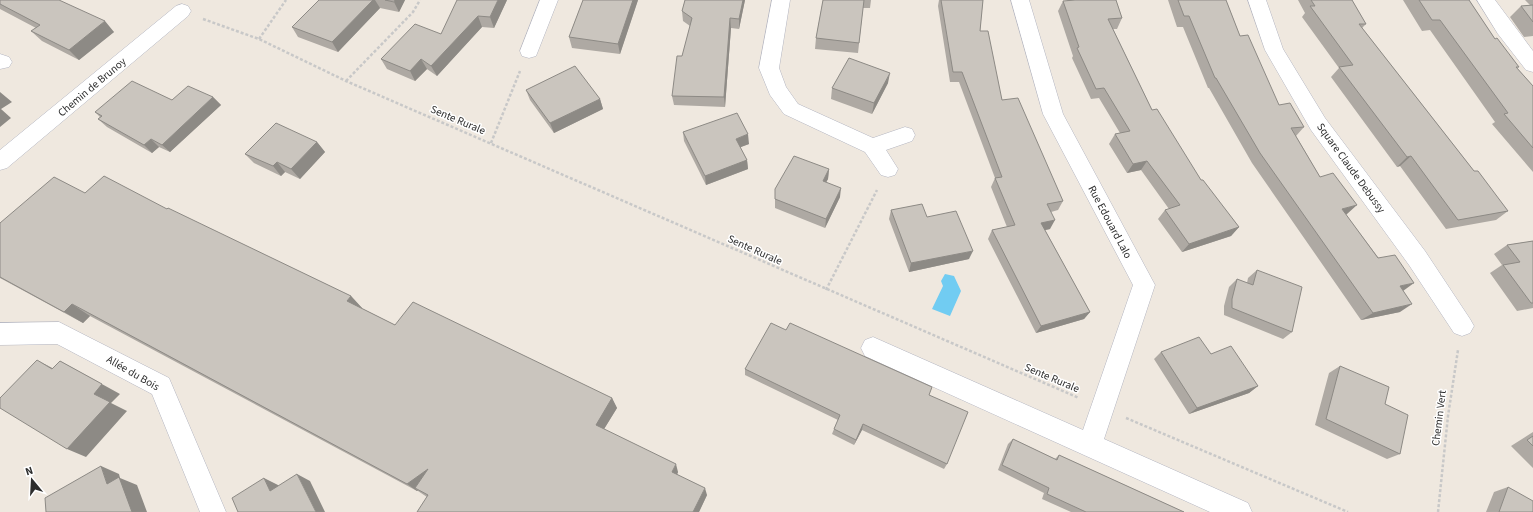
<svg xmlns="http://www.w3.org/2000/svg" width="1533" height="512" font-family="'Source Sans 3',sans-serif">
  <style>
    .water { fill: #71ccf2 }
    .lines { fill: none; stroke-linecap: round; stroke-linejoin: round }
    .minor-casing { stroke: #b3b5c1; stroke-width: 1 }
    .path { stroke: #c8c8c8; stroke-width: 2.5; stroke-dasharray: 3 2; stroke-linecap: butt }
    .minor { fill: #fff; fill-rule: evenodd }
    .wall { fill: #aea9a3 }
    .shaded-wall { fill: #8d8a85 }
    .building { fill: #cac5be; stroke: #8d8a85 }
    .labels { text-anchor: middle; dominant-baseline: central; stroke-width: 3; stroke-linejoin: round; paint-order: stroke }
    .street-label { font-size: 11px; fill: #2d2d2d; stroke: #fff }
  </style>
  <rect width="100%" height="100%" fill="#efe8df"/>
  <!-- water -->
  <path class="water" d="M945,274L954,276L961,291L950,316L932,309L943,286L941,281Z"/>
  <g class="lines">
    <!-- minor casing -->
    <g class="minor-casing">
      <path id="minor" d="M540,0H558L538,51L536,56L529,58L522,56L520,51Z
        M772,0H790L779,68L786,87L798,104L873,138L905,127L912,129L915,135L912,141L886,150L898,169L895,175L888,177L881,175L865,152L784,114L770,95L759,68Z
        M1011,0H1029L1063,114L1155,285L1104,439L1248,503L1252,512H1210L865,356L861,348L865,340L873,337L1083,430L1133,285L1043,114Z
        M1248,0H1266L1283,49L1325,118L1425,251L1470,319L1474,326L1470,333L1462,336L1454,333L1409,265L1311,130L1265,50Z
        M1477,0H1495L1533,51V72L1526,70L1498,34Z
        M182,4L188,6L191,11L188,16L7,168L0,170V150L176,6Z
        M0,54L9,57L12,62L9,67L0,69Z
        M59,322L169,378L226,512H200L152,394L57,344L0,345V323Z"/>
    </g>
    <!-- path -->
    <path class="path" d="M203,19L259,39L346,81L1079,398
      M259,39L286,0
      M346,81L413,12L420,0
      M491,143L520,71
      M826,290L877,190
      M1126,418L1348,512
      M1438,512L1448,416L1458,350"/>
    <!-- minor -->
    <use href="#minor" class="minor"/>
  </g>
  <!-- wall -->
  <path class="wall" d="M0,0L60,1L114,32L79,60L42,41L31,31L36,28L0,9Z
    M319,0H405L399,12L380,8L338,52L298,37L292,27Z
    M507,0L494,28L482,27L437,76L427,69L415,81L387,69L381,59L441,34Z
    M583,0H638L620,54L572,48L569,37Z
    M685,0H745L739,29L731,28L725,107L674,105L672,96L690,26L683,21L682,11Z
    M823,0H871L870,8H863L858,53L815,49L816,38Z
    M939,0H983L980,31L1002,100L1063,201L1058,210L1051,212L1050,229L1045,230L1090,312L1084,319L1036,333L988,239L992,230L1007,227L991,187L995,178L959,82H950L938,6Z
    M1067,0H1116L1122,18L1117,29H1113L1152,110L1201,180L1239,227L1231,236L1182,252L1158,219L1165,210L1169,209L1141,170L1127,173L1109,144L1115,134L1120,133L1099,98L1091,99L1072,58L1073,56L1058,11L1063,1H1067Z
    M1168,0H1226L1240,36L1279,105L1304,127L1296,136L1320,177L1347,214L1346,215L1403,290L1400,312L1361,320L1252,163L1209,88H1208L1183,27H1177Z
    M1298,0H1352L1366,24L1362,28L1474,171L1508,211L1496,220L1446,229L1400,166L1397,167L1331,77L1339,68L1302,17L1305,13Z
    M1403,0H1469L1495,39L1519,67L1517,68L1533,86V172L1492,124L1495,122L1430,30L1422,31Z
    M1525,0H1533V36L1524,37L1510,17L1521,6L1530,5Z
    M888,83L872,114L831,99L832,88Z
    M526,90L600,99L603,109L554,133L530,100Z
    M213,97L221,105L170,152L159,147L152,153L107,127L98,119L100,117L95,112L172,100Z
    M683,132L749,144L740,147L747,160L748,169L706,185L684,141Z
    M317,142L325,152L300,179L285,172L281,176L254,163L245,154Z
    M829,169L828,179L826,182L840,197L825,228L775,208V189Z
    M85,193L167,209L351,296L362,308H361L395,325L612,398L617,408L604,429L678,472L677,474L707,495L699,512H417L427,497L418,491H417L90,316L83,323L0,278V223Z
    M891,210L927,217L969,259L909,272L889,219Z
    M1533,241V308L1517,311L1490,273L1502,265L1494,254L1507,245Z
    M1257,270L1292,332L1283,339L1224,315V306L1229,287L1237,279L1247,283L1248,278Z
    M786,330L929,395L947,464L944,469L862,430L854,445L832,434L834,429L838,420L745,375V369Z
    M1161,352L1211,354L1258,386L1249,393L1189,414L1154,359Z
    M1340,366L1400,454L1387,459L1315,425L1329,373Z
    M1533,432V468L1511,446Z
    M1013,439L1055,459L1059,455L1184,512H1071L1042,499L1044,493L998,470L1008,444Z
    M1508,487L1533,512H1486L1494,492Z"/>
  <!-- shaded-wall -->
  <path class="shaded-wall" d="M373,0H375L380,8L338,52L332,42Z
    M395,0H405L399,12L394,2Z
    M498,0H507L494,28L490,17Z
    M633,0H638L620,54L618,44Z
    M743,0H745L739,29V19Z
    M478,16L482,27L437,76L431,66Z
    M730,18L731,28L725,107L724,97Z
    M105,21L114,32L79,60L69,50Z
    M421,59L427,69L415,81L410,71Z
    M890,73L888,83L872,114L874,103Z
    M0,92L12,102L1,109L11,118L0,127Z
    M213,97L221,105L170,152L162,145Z
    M600,99L603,109L554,133L550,123Z
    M748,134L749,144L736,149V139Z
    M151,139L159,147L152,153L144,145Z
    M317,142L325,152L300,179L291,169Z
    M1411,156L1400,166L1397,167L1407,157Z
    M747,160L748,169L706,185L705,176Z
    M1147,161L1141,170L1127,173L1133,164Z
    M277,162L285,172L281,176L273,166Z
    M829,169L828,179L822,190L823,181Z
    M841,188L840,197L825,228L826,219Z
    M1357,205L1347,214L1332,219L1342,209Z
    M1055,220L1050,229L1036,232L1041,223Z
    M1239,227L1231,236L1182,252L1189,244Z
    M973,251L969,259L909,272L911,263Z
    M1414,283L1403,291L1400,286Z
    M351,296L362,308L358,313L347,301Z
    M72,304L90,316L83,323L64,312Z
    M1412,304L1400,312L1361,320L1373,313Z
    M1090,312L1084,319L1036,333L1041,326Z
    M37,360L56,370L52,369Z
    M60,361L120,394L111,403L127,411L86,457L67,449Z
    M1258,386L1249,393L1189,414L1197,408Z
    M612,398L617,408L601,434L596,425Z
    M863,424L862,430L854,445L856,440Z
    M676,464L678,472L675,480L672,472Z
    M101,466L119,474L120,478L137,485L147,512H132L107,484Z
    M428,469L415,488L418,491H417L407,484Z
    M297,474L310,481L325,512H316Z
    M264,478L278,485L283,497L270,491Z
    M705,488L707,495L699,512H693Z"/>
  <!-- building -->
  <path class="building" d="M0,0H59L105,21L69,50L31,31L40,25L0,4Z
    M319,0H373L332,42L292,27Z
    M385,0H395L394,2Z
    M457,0H498L490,17L478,16L431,66L421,59L410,71L381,59L415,24L441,34Z
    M583,0H633L618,44L569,37Z
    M685,0H743L739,19L730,18L724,97L672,96L677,56H682L692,18L682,11Z
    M823,0H864L859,43L816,38Z
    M941,0H983L980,31H988L1002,100L1018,98L1063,201L1047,204L1055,220L1041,223L1090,312L1041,326L992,230L1015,225L995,178L1002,177L962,72H953Z
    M1075,0H1116L1122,18L1108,19L1152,110L1157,109L1201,180H1203L1239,227L1189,244L1165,210L1180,205L1147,161L1133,164L1115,134L1130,131L1104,88L1096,89L1077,48L1079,47L1063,1Z
    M1178,0H1226L1240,36L1248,35L1279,105L1290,103L1304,127L1291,128L1320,177L1333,173L1357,205L1342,209L1378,258L1395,255L1414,283L1400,286L1412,304L1373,313L1260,153L1216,78H1215L1189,16H1184Z
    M1311,0H1352L1366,24H1359L1474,171H1478L1508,211L1458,220L1411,156L1407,157L1339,67L1353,65L1310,6H1315Z
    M1419,0H1469L1495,39L1497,38L1519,67H1516L1533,86V148L1504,114L1508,113L1440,20H1432Z
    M1533,5V22L1521,6Z
    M849,58L890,73L874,103L832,88Z
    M575,66L600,99L550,123L526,90Z
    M132,81L172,100L188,86L213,97L162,145L151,139L144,145L98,119L102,116L95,112Z
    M737,113L748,134L736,139L747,160L705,176L683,132Z
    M276,123L317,142L291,169L277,162L273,166L245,154Z
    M794,156L829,169L823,181L841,188L826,219L775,199V189Z
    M104,176L167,209L168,208L351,296L347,301L395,325L413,302L612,398L596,425L676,464L672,472L705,488L693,512H417L428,495L415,488L428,469L407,484L72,304L64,312L0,277V223L54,177L85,193Z
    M922,204L927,217L956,211L973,251L911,263L891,210Z
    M1533,241V303H1531L1503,265L1520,262L1507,245Z
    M1257,270L1302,287L1292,332L1232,308V299L1237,279L1253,285Z
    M771,323L786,330L790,323L932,387L929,395L968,412L947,464L863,424L856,440L834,429L840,415L745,369Z
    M1199,337L1211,354L1231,346L1258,386L1197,408L1161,352Z
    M37,360L52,369L60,361L102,384L94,394L110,402L67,449L0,408V398Z
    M1340,366L1389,387L1385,404L1408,415L1400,454L1326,419Z
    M1533,436V446L1527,440Z
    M1013,439L1057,460L1059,455L1184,512H1086L1047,494L1049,488L1002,465Z
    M101,466L107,484L119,477L132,512H46L45,498Z
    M297,474L316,512H238L232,498L264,478L270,491Z
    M1508,487L1533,501V512H1499Z"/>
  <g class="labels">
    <!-- street labels -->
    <g class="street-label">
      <text transform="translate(92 87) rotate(-40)">Chemin de Brunoy</text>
      <text transform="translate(458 120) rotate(23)">Sente Rurale</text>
      <text transform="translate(1351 168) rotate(54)">Square Claude Debussy</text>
      <text transform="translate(1110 222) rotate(62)">Rue Edouard Lalo</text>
      <text transform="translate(755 250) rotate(24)">Sente Rurale</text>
      <text transform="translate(133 373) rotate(30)">Allée du Bois</text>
      <text transform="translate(1052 378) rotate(23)">Sente Rurale</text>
      <text transform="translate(1439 418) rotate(-83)">Chemin Vert</text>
    </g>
  </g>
  <!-- north arrow -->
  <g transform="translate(32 480) rotate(342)" stroke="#ffffff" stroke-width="3" paint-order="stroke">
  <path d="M0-3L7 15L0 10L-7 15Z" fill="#2d2d2d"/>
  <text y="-6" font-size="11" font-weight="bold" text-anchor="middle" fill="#2d2d2d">N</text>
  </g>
</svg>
